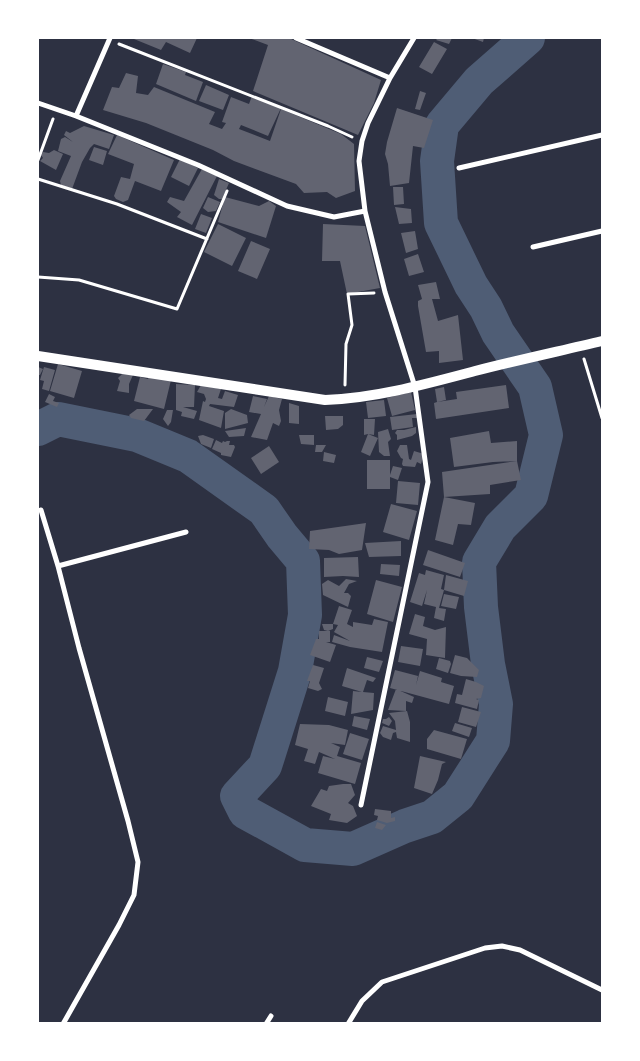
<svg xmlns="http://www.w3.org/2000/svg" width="640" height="1061" font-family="Arial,sans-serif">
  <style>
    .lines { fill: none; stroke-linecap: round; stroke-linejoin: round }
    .river { stroke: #4f5d75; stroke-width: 34 }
    .building { fill: #626471 }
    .path { stroke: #fff; stroke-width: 3 }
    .minor { stroke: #fff; stroke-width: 5 }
    .secondary { stroke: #fff; stroke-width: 10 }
  </style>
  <rect width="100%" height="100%" fill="#2d3142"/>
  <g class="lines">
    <!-- river -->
    <path class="river" d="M38,429L58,419L137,435L188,456L264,510L282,536L303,561L305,615L295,671L265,766L237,796L245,812L305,845L353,849L405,826L432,817L458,796L493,741L496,704L488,664L481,607L479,562L500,527L531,496L546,435L535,387L498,333L486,308L471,285L441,223L437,161L442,125L479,81L528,38"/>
  </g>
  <!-- building -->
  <path class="building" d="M134,38H197L190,53L166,42L161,50L134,39Z
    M249,38H289L381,80L374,103L358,135L253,91L268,45Z
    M438,38H452L449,44L436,40Z
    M472,38H484L483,42Z
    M434,42L447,49L432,74L419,67Z
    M163,64L186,72L185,75L203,82L196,101L156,84Z
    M126,73L138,76L136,93L148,95L154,87L215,112L209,124L222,129L226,123L222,122L231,97L249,104L252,96L281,108L268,136L241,125L239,129L270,141L281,109L341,134L354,144L355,191L336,198L327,192L304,193L296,184L234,161L213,150L146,123L103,110L112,87L119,88Z
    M206,85L229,95L223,110L199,101Z
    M420,91L426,93L420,110L415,109Z
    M397,108L433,120L424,148L413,146L409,183L390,186L388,164L385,154L387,142Z
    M84,126L114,135L109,149L94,144L90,148L82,162L72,189L61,185L60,181L71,156L58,151L61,139L65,137L73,142L64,135L66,131L70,133Z
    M117,135L174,160L161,191L135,181L128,200L123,202L116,199L114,196L121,177L130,179L134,164L108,154Z
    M94,147L107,151L103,165L89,160Z
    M54,150L63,154L56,170L40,161L43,158L41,155L43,152L49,153Z
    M180,159L198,168L189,186L171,177Z
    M202,169L217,176L192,225L177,217L181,212L167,202L170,197L184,201Z
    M219,179L229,183L222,199H219L214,195Z
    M393,187H403L404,204L394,205Z
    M208,197L220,202L216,211L208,212L203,208Z
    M225,197L259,206L269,201L276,206L266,238L218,222Z
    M395,207L411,209L412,223L399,224Z
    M201,214L212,218L206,233L195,229Z
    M218,224L246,238L232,266L204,252Z
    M323,224L365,226L380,288L347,294L340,261H322Z
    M415,231L418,249L406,253L401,233Z
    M251,241L270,249L257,279L238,271Z
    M418,254L424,272L409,276L404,259Z
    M436,282L440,299H432L438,321L458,315L463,360L439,363V351L426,352L418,306V301L422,299L418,285Z
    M58,364L82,371L74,398L50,391Z
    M38,367L43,369L40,375H38Z
    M44,367L55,370L49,391L42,389L44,381L40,380Z
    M123,373L133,375L129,384V393L117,391L120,381L118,378Z
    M149,374L171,380L164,409L134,401L140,377L148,379Z
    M176,384L195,385L194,407H183L197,411L194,419L181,416L182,412L176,410Z
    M201,385L221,389L218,398L222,399L225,391L238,395L234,407L210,404L209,406L224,411L221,428L199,420L203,401L205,402L206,399L204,394L197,392Z
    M506,385L509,408L436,419L434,403L437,402L435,389L444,387L446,400L437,402L457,399L456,392Z
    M411,392L415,410L392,416L387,398Z
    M49,394L55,397L53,401L59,403L57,407L45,402Z
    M253,396L267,399L264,407L269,396L282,399L279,410L281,421L279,426L273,423L267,440L251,437L261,414L249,412Z
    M384,400L386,416L368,418L366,402Z
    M289,403L299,406V424L289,423Z
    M137,409H153L144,421L131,418L129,415Z
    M231,409L247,415L248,423L225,429V413Z
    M167,410H173L171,422L168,426L163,419Z
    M417,414V418H412L413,427L392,430L390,417Z
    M325,416H343V425L338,429L326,430Z
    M364,419H375L374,435L368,434L378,438L370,456L361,452L368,434L364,435Z
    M416,427V433L412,436L397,440V435L395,433L397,430H404Z
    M246,428L244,436L229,437L225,431Z
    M388,429L391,439L388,442L390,456H384L379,452L378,432Z
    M489,431L491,443L517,441V461L493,462L454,467L450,438Z
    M203,435L214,439L211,448L201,444L198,436Z
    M299,435H314V445L301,444Z
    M216,440L222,443L223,441L225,442L227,441H230L229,445H234L235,447L231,457L221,455V453L212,449Z
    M316,445H326L322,452H315Z
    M400,445H407L409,459L411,460L414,451L424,454L421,464L417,462L415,467L403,466L402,464L403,459L401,458L397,451Z
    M269,446L279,462L261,474L251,458Z
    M324,452L336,455L334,463L323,461Z
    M367,460H390V475L393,466L402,468L398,480L390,477V489H367Z
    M517,461L521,480L490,485V494L444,497L442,472Z
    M398,481L420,483L418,505L396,503Z
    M444,497L475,503L471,525L458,524L453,545L435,540Z
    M391,504L417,511L409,540L383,532Z
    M366,523L362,550L339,554L329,550L309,549L310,531Z
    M401,541V556L369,557L365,543Z
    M428,550L465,563L460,577L423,565Z
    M358,557L359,577L343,576L324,577V558Z
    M381,564L400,565L399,576L380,574Z
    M426,570L444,575L441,589L444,590L439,608L446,609L444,621L434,618L436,607L424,604L427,590L422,606L410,602L419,573L425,575Z
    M446,575L468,581L464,596L444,590Z
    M346,579L357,581L349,584L344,593H348L351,596L348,607L323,595L322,584L328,580L339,586Z
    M376,580L402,587L393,622L367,614Z
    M444,594L459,597L456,609L441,606Z
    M339,606L352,610L347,624L353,627V622L372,625L374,619L388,622L382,652L350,647L332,642L334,635L350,641L334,632L338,625L333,624Z
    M415,614L425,617L423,626L435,630L446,627L445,658L426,655L427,639L409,634Z
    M322,624H333V629L328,631L324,630Z
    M319,631H330V642H326L336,645L330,662L310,655L316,639H319Z
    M401,646L423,649L420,666L398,662Z
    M455,655L467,658L479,670L477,677L461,676L450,673Z
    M367,657L383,661L379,672L364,668Z
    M439,658L450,661L451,664L448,673L436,669Z
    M313,665L324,668L319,683L322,689L318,691L308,688L310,681H307Z
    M347,668L376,678L373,682L367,680L363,692L374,693L373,710L351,714L353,691L362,692L342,686Z
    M395,670L418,676L416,685L420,671L442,678L441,682L454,686L449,704L390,688Z
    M466,679L476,682L484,686L481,698L476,699L479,700L477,709L455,703L457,694L462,695Z
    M396,689L414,697L412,703L406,701V711L388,710Z
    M328,697L348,702L345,716L325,711Z
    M462,707L481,712L476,727L458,722Z
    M407,711L410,722V742L397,738L396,732L393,733L391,740L383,737L380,733L383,726L396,730L395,721L389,713Z
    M354,716L370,719L367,730L352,726Z
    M389,717L392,721L389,726L382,723L383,719H386Z
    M455,723L472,728L469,737L452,731Z
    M300,724L329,725L348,730L345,745L331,743L340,747L337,756L361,763L355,784L318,773L323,756L335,759L326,755L319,752L315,764L304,761L308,749L295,745Z
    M434,730L467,739L461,759L427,749V739Z
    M350,733L369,739L362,760L343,754Z
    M420,756L446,762L442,764L438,780L432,794L414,788Z
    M343,784H351L355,795L348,803L353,806L357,816L347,823L329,820L331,814L311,806L321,789L327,791L329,786Z
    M375,809L391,811V818L395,817V821L387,823L377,820L378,816L374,815Z
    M377,822L386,825L382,830L375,828Z"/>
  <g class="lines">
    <!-- path -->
    <path class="path" d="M119,44L328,126L352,137
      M38,160L53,119
      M38,179L117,204L207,239
      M38,277L79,280L177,309L227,191
      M584,359L602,418
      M345,385L346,344L352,325L348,294L374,293"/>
    <!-- minor -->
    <path class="minor" d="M296,38L390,78
      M38,103L76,116L198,165L287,206L334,217L365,211
      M76,116L110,38
      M459,168L602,135
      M533,247L602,231
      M41,510L58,566L79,648L128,821L138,862L134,895L119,925L63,1024
      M58,566L186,532
      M361,805L428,482L415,387L385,292L365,211L359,161L362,141L368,123L390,78L414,38
      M266,1024L271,1016
      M348,1024L362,1001L382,982L485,948L502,946L520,950L602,990"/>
    <!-- secondary -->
    <path class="secondary" d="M38,356L325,400C376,398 426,384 475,371C518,360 560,351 602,341"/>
  </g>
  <!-- border -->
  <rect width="640" height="1061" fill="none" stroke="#ffffff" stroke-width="78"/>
</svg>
